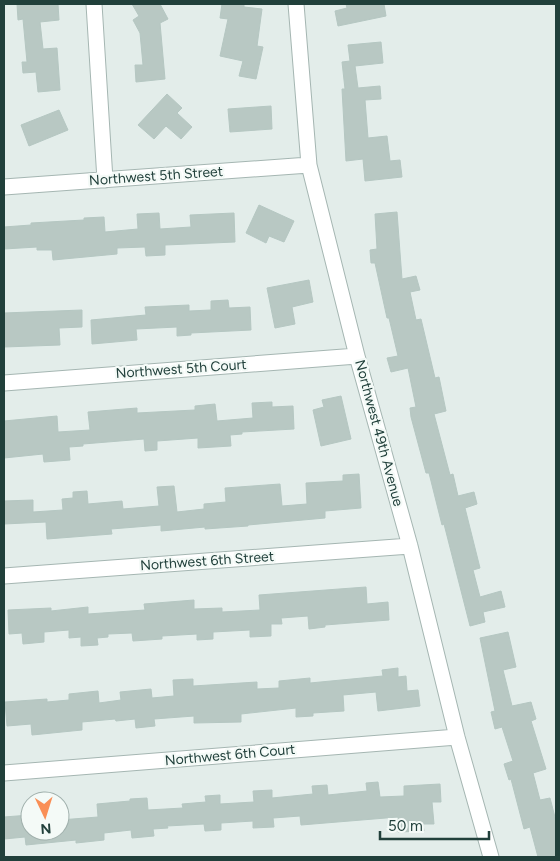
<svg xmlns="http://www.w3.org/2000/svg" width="560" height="861" font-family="Figtree,sans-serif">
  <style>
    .building { fill: #b8c8c3; stroke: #b5c7c2 }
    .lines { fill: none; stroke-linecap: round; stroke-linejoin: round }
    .minor-casing { stroke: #a5b6b2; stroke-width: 17 }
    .minor { stroke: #fff; stroke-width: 15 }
    .labels { text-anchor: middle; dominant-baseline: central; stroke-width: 4.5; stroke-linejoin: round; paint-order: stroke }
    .street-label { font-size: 14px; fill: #21403b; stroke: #f4faf7 }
  </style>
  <rect width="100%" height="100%" fill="#e3edea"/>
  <!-- building -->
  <path class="building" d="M17,4H58L59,20L40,22L43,49L57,48L60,90L38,92L36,72L23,73L22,62H27L23,19L18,20Z
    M132,4H160L168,19L160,23L165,79L136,82L135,65H143L140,33L133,20L139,16Z
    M222,4H244V7L262,9L257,46L263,47L256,79L239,76L243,61L220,56L228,19L220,18Z
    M346,4H384L386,16L338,26L335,11L347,8Z
    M381,42L383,63L355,66L358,88L380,86L381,99L365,100L368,138L387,136L390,161L400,160L402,177L365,181L363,159L346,161L342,89H345L342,62L350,61L348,45Z
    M167,94L182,108L177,113L192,127L181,139L166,126L154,139L138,125Z
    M271,106L272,129L230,132L228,109Z
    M59,110L68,130L29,146L21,125Z
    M259,205L294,221L284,242L269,236L266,243L246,233Z
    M397,212L402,279L416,276L420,290L410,292L416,320L421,319L435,378L439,377L446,411L434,414L450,475L453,474L458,496L474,492L477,504L465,508L480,568L473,570L480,597L501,591L505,607L483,612L485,622L470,626L444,524L442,525L429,473H426L411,417L410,408L416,407L408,368L391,372L387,358L398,356L389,318H387L375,263H371L370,250L377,249L375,214Z
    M159,213L160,229L191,227L190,215L234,213L235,242L165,245V255L146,256L145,247L117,248V254L53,260L52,250H37V247L4,249V227L31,225V223L84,220V218L104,217L105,232L138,229L137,214Z
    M309,280L313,302L292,307L295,324L275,328L267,288Z
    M228,300L229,308L250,307L251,330L191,333V335L177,336V327L136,329L137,340L92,344L91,320L146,315L145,307L189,305V311L211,310V301Z
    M82,310V327L59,328L60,345L4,347V313Z
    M341,396L351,439L321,446L313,410L324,407L322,400Z
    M272,402V407L293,406L294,429L242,432V434L230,435L231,446L198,448V438L157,441V450L145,451L144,439L83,444V446L69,447L70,460L44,462L43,454L4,458V421L57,416L58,432L90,430L88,412L137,408V413L195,410V406L215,404L217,421L253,418L252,403Z
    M359,474L361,508L325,511V518L248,525V526L205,529V527L161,531V525L111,529L112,534L47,539L46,522L4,524V501L33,500V512L63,510L62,499L73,498V492L87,491L88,504L122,501L123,509L159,506L157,487L174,486L177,512L204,509V504L226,502L225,488L280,484L282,506L307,504L306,483L343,481V475Z
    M366,587L367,604L388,602L389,620L325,625V627L309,629L308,616L281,618L282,624H271V636L250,637V630L213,632V639L197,640V634L162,636V639L133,641L132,633L108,634V637L97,638L98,645L81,646V637L69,638V630L44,632V642L23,644L22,633L9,634L8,610L51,608V611L88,607V614L145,610L144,604L194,600V609L222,608V612L260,610L259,595Z
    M508,632L516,667L503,670L512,706L531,702L536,719L531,721L546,769L533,773L540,800L550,798L556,821V857H538L530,827L524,829L511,779L509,780L504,764L513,761L502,727L495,729L491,712L495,711L480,638Z
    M398,668V677L406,676L407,691L418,690L420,706L378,711L376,692L343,695L344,711L313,713V716L296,717V708L241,714V722L194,723V716L154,719L155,726L136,728L135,719L116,721L115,719L82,722V730L32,735L31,724L7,726L5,702L47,699V702L69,700V694L98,691L99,703L121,700L120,692L151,689L152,698L174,696L173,680L193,679V686L257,682V689L279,688V681L310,678V683L383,676L382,670Z
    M378,782L380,797L404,796V786L440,784L441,802H432L434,824H423L424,831L398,832V817L301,825L300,816L273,818L274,827L253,828V821L221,823V830L205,831L204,824L167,826L168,828L153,829L154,836L132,838L131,830L104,833V840L76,843V840L26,845L25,837L4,839V817L30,815V831H60V820L98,817L97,804L130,801V799L147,798L148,810L183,808L182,804L206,802L205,796L220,795V804L254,802L253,791L272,790V798L313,794L312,786L327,785L328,795L367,791L366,783Z"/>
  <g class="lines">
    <!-- minor casing -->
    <g class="minor-casing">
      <path id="minor" d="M94,4L105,180
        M296,4L309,165L357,356L410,546L457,737L491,857
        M4,187L309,165
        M4,383L357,356
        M4,576L410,546
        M4,773L457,737"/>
    </g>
    <!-- minor -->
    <use href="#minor" class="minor"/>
  </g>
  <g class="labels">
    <!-- street labels -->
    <g class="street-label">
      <text transform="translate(156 176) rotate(-4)">Northwest 5th Street</text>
      <text transform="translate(181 369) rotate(-4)">Northwest 5th Court</text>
      <text transform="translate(379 433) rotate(75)">Northwest 49th Avenue</text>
      <text transform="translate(207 561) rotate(-4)">Northwest 6th Street</text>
      <text transform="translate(230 755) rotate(-5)">Northwest 6th Court</text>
    </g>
  </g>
  <!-- border -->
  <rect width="560" height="861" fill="none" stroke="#21403b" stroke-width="10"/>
  <!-- north arrow -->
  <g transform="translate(45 816) rotate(176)"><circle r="24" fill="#f4faf7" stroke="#a0b0ac"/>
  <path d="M0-4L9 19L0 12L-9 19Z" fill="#f98f56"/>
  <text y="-8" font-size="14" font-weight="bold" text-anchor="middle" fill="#21403b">N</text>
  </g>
  <!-- scale -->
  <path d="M380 831v8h109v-8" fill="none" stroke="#21403b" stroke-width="2.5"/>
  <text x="388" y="831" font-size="15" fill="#21403b" stroke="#f4faf7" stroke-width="4" paint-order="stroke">50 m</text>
</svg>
